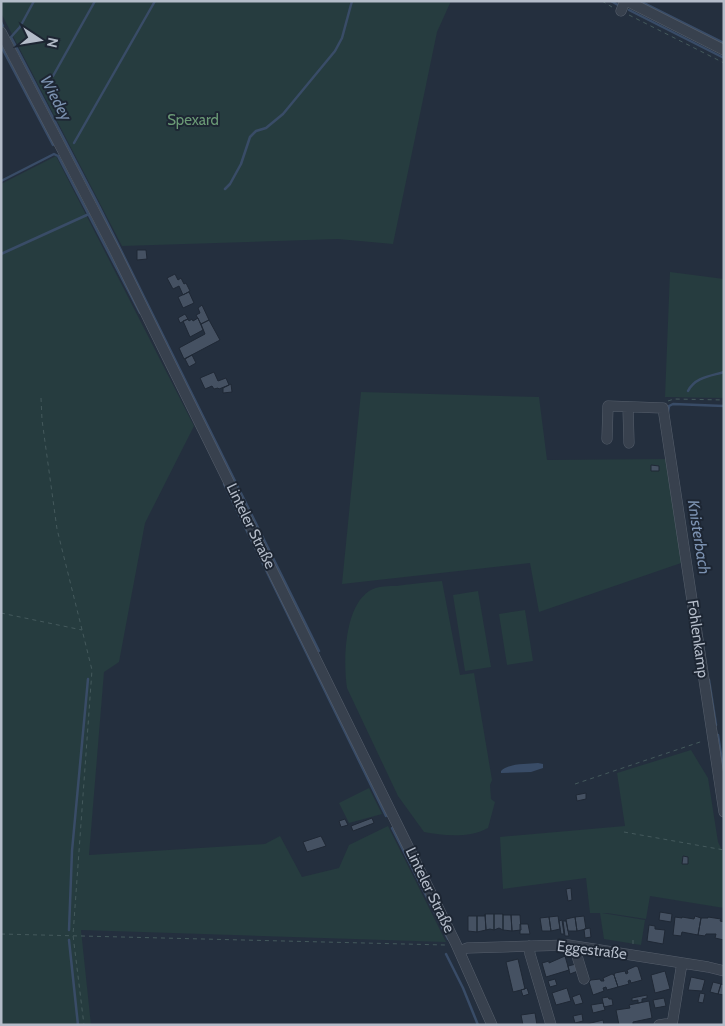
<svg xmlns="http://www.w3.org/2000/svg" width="725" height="1026" font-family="Cabin,sans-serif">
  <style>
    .green { fill: #263c3f }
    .water { fill: #394c67 }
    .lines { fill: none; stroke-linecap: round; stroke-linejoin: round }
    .stream { stroke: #394c67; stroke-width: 2.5 }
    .building { fill: #455162; stroke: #1f2835 }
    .minor-casing { stroke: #565f6c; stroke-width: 11 }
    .path { stroke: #44595c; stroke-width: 1; stroke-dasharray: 4 4; stroke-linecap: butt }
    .minor { stroke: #38414e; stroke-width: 10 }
    .labels { text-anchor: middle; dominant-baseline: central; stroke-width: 4; stroke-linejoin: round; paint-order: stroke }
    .park-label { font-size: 15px; fill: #6b9a76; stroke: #1d2633 }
    .street-label { font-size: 15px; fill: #b4bcc9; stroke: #1d2633 }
    .water-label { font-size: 16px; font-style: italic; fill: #7c92b1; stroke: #1d2633 }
  </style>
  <rect width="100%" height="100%" fill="#242f3e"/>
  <!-- green -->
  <path class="green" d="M1,1H451L437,32L393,244L338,239L122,246L1,13Z
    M56,156L194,426L145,523L119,662L104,672L89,855L265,844L280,836L302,877L339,868L349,845L388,826L446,942L81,930L91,1025H1V184Z
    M670,272L724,279V398L665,397Z
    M361,392L539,397L547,460L668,459L684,562L539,612L530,563L342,584Z
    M442,581L460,675L474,673L492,780L490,785L491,799L495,802L488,828C470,838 444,836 424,832L398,796L347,688C343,661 344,602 373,589C380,586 389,586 396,586C411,584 427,582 442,581Z
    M478,591L491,667L465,671L453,595Z
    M525,610L533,661L507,665L499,614Z
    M691,750L708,778L718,842L724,854V908L650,896L646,919L607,913H602L645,920L641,945L604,939L600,913H590L586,878L503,889L500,837L625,826L617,773Z
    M369,788L382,814L349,823L339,803Z"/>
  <!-- water -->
  <path class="water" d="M538,763L543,764V768L531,772L501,773V771C509,763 527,764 538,763Z"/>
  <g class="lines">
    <!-- stream -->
    <path class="stream" d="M34,1L20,27L11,37L100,208L319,651
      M611,1L618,5
      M642,2L724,43
      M629,10L724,58
      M1,22L3,26
      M1,46L53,145
      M53,76L95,1
      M74,143L155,1
      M1,181L54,154L58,156L140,313
      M225,189L230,184L241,164L250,137L256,131L266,128L283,114L335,51L342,38L352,1
      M1,254L89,214
      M688,391C695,377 711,376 724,372
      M668,412L669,406L673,404L724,406
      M224,484L386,816
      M709,680L716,725
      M718,735L724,775
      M392,828L448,939
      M69,930L72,851L88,679
      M69,940L78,1025
      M446,954L463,988L478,1025"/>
  </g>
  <!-- building -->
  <path class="building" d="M137,250H146L147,259L137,260Z
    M175,274L178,280L181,278L184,284L186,283L190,291L183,295L179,286L173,289L167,278Z
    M189,292L194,303L183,308L178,297Z
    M202,305L209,320L201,324L196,315L200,313L198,308Z
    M185,314L188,319L180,323L178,318Z
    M198,318L203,330L190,337L183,321L188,319L189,321L192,319L193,321Z
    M209,320L220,340L184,359L179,348L205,334L201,324Z
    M192,355L196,363L189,367L185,359Z
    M214,372L218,381L226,378L229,385L219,389L218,388L214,389L212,386L205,389L200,378Z
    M231,384L232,392L223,393V388Z
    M651,465L659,466V471H651Z
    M586,793V799L577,801L576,795Z
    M372,818L374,823L353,831L351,826Z
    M345,819L348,825L341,827L339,821Z
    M321,836L326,846L307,852L303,842Z
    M683,856L688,857V864H682Z
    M571,888L572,900L568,901L566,889Z
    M660,912L672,914L671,922L659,920Z
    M485,914H494V930L490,929L486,930Z
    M485,914L486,930L477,932V916H485Z
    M494,914H503V930L499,928L494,930Z
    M503,914V915H511L512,931L503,930Z
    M511,915H520L521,930L512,931Z
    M468,916H477V932L468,931Z
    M558,916L560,929L551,931L549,917Z
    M584,916L586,929L577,931L575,917Z
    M695,916L701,918L698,935L682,932L681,936L673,935L675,917L682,918V917L694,919Z
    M549,917L551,931H542L540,918Z
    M575,917L577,931H568L566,919Z
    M708,917L721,919L720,921L724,922V940L715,938L716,934H706L705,936L698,935L701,918H708Z
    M562,920L564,934H561L559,921Z
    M563,921H566L569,936H565Z
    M520,924H528L530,934H520Z
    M649,925L655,926V929L665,930L663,944L647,941Z
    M590,928L591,937L585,938L584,929Z
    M565,956L569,970L546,977L542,963L549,961V963Z
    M518,959L525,989L513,992L506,962Z
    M576,964L578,971L570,974L568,966Z
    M636,966L638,967L642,980L631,983L630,980L628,981L629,984L618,987L614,975L615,973L625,971L626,974L628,973L627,970Z
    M665,971L670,989L655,993L651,975Z
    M612,974L614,975L618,987L607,990L606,987L603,988L604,991L593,995L589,982L591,980L600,979L601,981H604L603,978Z
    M691,977L705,980L702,991L688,990Z
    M555,979L557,985L550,987L548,981Z
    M713,982L721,984L718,994L710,992Z
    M721,984L724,985V995L718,994Z
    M527,988L529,994L523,996L521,990Z
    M567,988L571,1001L556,1005L552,993Z
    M700,993L705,994L703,1003L698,1002Z
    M580,994L583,1003L575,1005L572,997Z
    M647,995V998L642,999V1002L638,1003V1000L632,1001V998Z
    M608,997L609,999H612L613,1005L604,1007L602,998Z
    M664,998L666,1006L655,1008L653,1000Z
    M649,1001L652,1018L633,1022V1025H619L616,1010L630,1008L629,1005Z
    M603,1003L605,1010L593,1013L591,1005Z
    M535,1013L537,1025H523L521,1015Z
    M582,1014L583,1021L575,1023L573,1016Z
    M603,1020L604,1025H587V1024Z"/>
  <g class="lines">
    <!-- minor casing -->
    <g class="minor-casing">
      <path id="minor" d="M627,1L724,50
        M621,11L625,1
        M1,32L115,251L456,944L492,1025
        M628,407L629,443
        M607,439L608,406L663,408L724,812
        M529,946L530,954L551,1025
        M574,946L584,979
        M460,951L467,948L568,945L708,967L724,971
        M659,1025L672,1023
        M672,1025L682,963"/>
    </g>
    <!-- path -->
    <path class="path" d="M602,1L612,7
      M629,15L724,63
      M41,398L42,420L57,529L92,670L73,935L84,1025
      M668,401L674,399L724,400
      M1,613L82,630
      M575,784L703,741
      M624,832L724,850
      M1,934L445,945
      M633,944V938"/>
    <!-- minor -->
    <use href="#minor" class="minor"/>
  </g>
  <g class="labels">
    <!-- park labels -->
    <g class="park-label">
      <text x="193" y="120">Spexard</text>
    </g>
    <!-- street labels -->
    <g class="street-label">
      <text transform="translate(251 526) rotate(64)">Linteler Straße</text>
      <text transform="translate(698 639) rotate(82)">Fohlenkamp</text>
      <text transform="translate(430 890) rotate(64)">Linteler Straße</text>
      <text transform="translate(592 950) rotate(7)">Eggestraße</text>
    </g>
    <!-- water labels -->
    <g class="water-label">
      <text transform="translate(56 98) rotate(62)">Wiedey</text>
      <text transform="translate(699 537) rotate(81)">Knisterbach</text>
    </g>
  </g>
  <!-- border -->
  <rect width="725" height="1026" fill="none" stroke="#b4bcc9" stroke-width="5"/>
  <!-- north arrow -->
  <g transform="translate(40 40) rotate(102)" stroke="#1d2633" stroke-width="4" paint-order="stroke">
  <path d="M0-4L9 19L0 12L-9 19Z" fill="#b4bcc9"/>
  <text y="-8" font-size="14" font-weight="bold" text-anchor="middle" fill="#b4bcc9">N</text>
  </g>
</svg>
